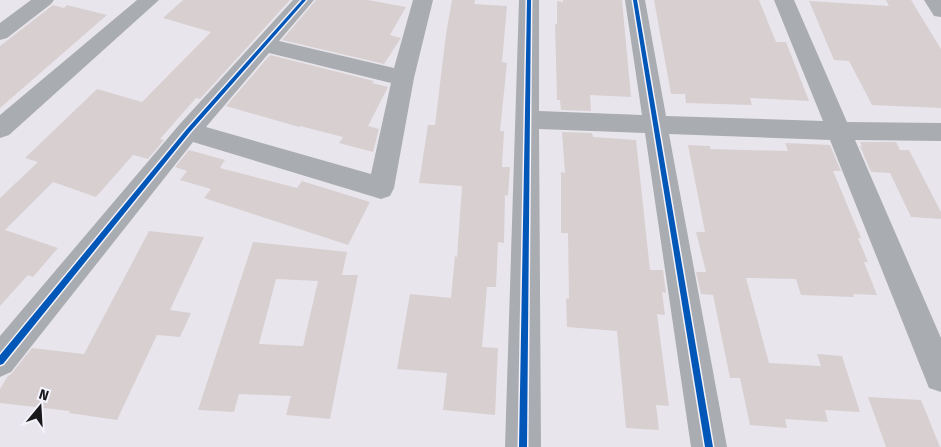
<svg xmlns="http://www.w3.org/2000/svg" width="941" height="447" font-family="'Fira Sans',sans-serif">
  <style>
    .building { fill: #d8cfd1; fill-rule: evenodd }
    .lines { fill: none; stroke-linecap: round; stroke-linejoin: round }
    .minor { fill: #a9acb0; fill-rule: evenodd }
    .cycleway-casing { stroke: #f4f2fb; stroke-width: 3 }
    .cycleway { fill: #0057b8; fill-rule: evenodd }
  </style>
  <rect width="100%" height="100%" fill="#e8e6ec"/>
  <!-- building -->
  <path class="building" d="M183,0H290L200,99L196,98L160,139L164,140L148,159L133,155L96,197L53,182L5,230L58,248L33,277L28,275L0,306V198L38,162L25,158L97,89L142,102L211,32L163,18Z
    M316,0H368L406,7L390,35L401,38L384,64L282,40Z
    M452,0H475L474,4L507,6L502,62L507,63L500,131H504L502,167H510L508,196L505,195L504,243L498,242L496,287H487L482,347L498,348L495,415L443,410L447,373L397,369L410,294L451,298L455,256L457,257L462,186L419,183L428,125H435L446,34Z
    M563,0H622L631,97L590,95L591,111L561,110L560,100H557L555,24H557V1L563,2Z
    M654,0H759L776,42H786L809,101L750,98L752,105L686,103L685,94H671Z
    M886,0H911L941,49V108L872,105L849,61L834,60L809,1L889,6Z
    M53,5L64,8L67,5L107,15L0,108V46Z
    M270,55L374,81L372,83L388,87L368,126L379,129L373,152L339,143L343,137L300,126L299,127L226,106Z
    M562,132L592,133L593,137L636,140L650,270H663L666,293L662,292L665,315L657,314L669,406L656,405L659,430L626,428L617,331L567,327L566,298L569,299L568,233H561V172L565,173Z
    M860,142H896L900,150H909L941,212V219L911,217L890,173L871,172L860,146H862Z
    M785,143L830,145L841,171H833L861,238H858L868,262H864L877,295L853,294L854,297L801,295L796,279L746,278L769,363L821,366L817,354L842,356L860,412L825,410L828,422L785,419L787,428L750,425L740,378H730L713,295L701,294L696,272H706L696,232H705L688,145L710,146V149L788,151Z
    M189,150L225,160L220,168L297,188L302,181L370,202L348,245L204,198L211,189L180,180L187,171L175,167Z
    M149,231L204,237L170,310L191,313L180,337L157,335L117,420L69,413L70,411L0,403V389L8,376L12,373L32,348L84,354Z
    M253,242L347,252L342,275H358L330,419L286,415L291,396L239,394L234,412L198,410ZM276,279L318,281L303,346L259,344Z
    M868,397L921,400L940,447H886Z"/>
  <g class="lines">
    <!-- minor -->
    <path class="minor" d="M31,0H54L51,4L7,38L0,40V23Z
      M137,0H159L9,135L0,138V115Z
      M293,0H314L279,41L394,68L413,0H433L414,78L394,188L390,196L381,199L193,142L11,372L0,377V336L179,125ZM269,53L391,83L371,174L206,127Z
      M519,0H539V111L642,115L625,0H645L666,116L823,121L774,0H794L847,122L941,123V141L855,140L941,338V392L929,388L830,140L669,134L727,447H691L645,133L539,129L541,447H505Z
      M924,0H941V17L934,16Z"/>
    <!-- cycleway casing -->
    <g class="cycleway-casing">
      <path id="cycleway" d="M302,0H306L190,132L3,364L0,365V355L186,130Z
        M527,0H531L527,447H519Z
        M633,0H637L713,447H705Z"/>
    </g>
    <!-- cycleway -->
    <use href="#cycleway" class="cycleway"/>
  </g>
  <!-- north arrow -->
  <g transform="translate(40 407) rotate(18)" stroke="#f4f2fb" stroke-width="4" paint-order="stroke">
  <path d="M0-4L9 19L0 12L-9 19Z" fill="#19181b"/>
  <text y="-8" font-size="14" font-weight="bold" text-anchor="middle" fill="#19181b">N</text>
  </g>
</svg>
